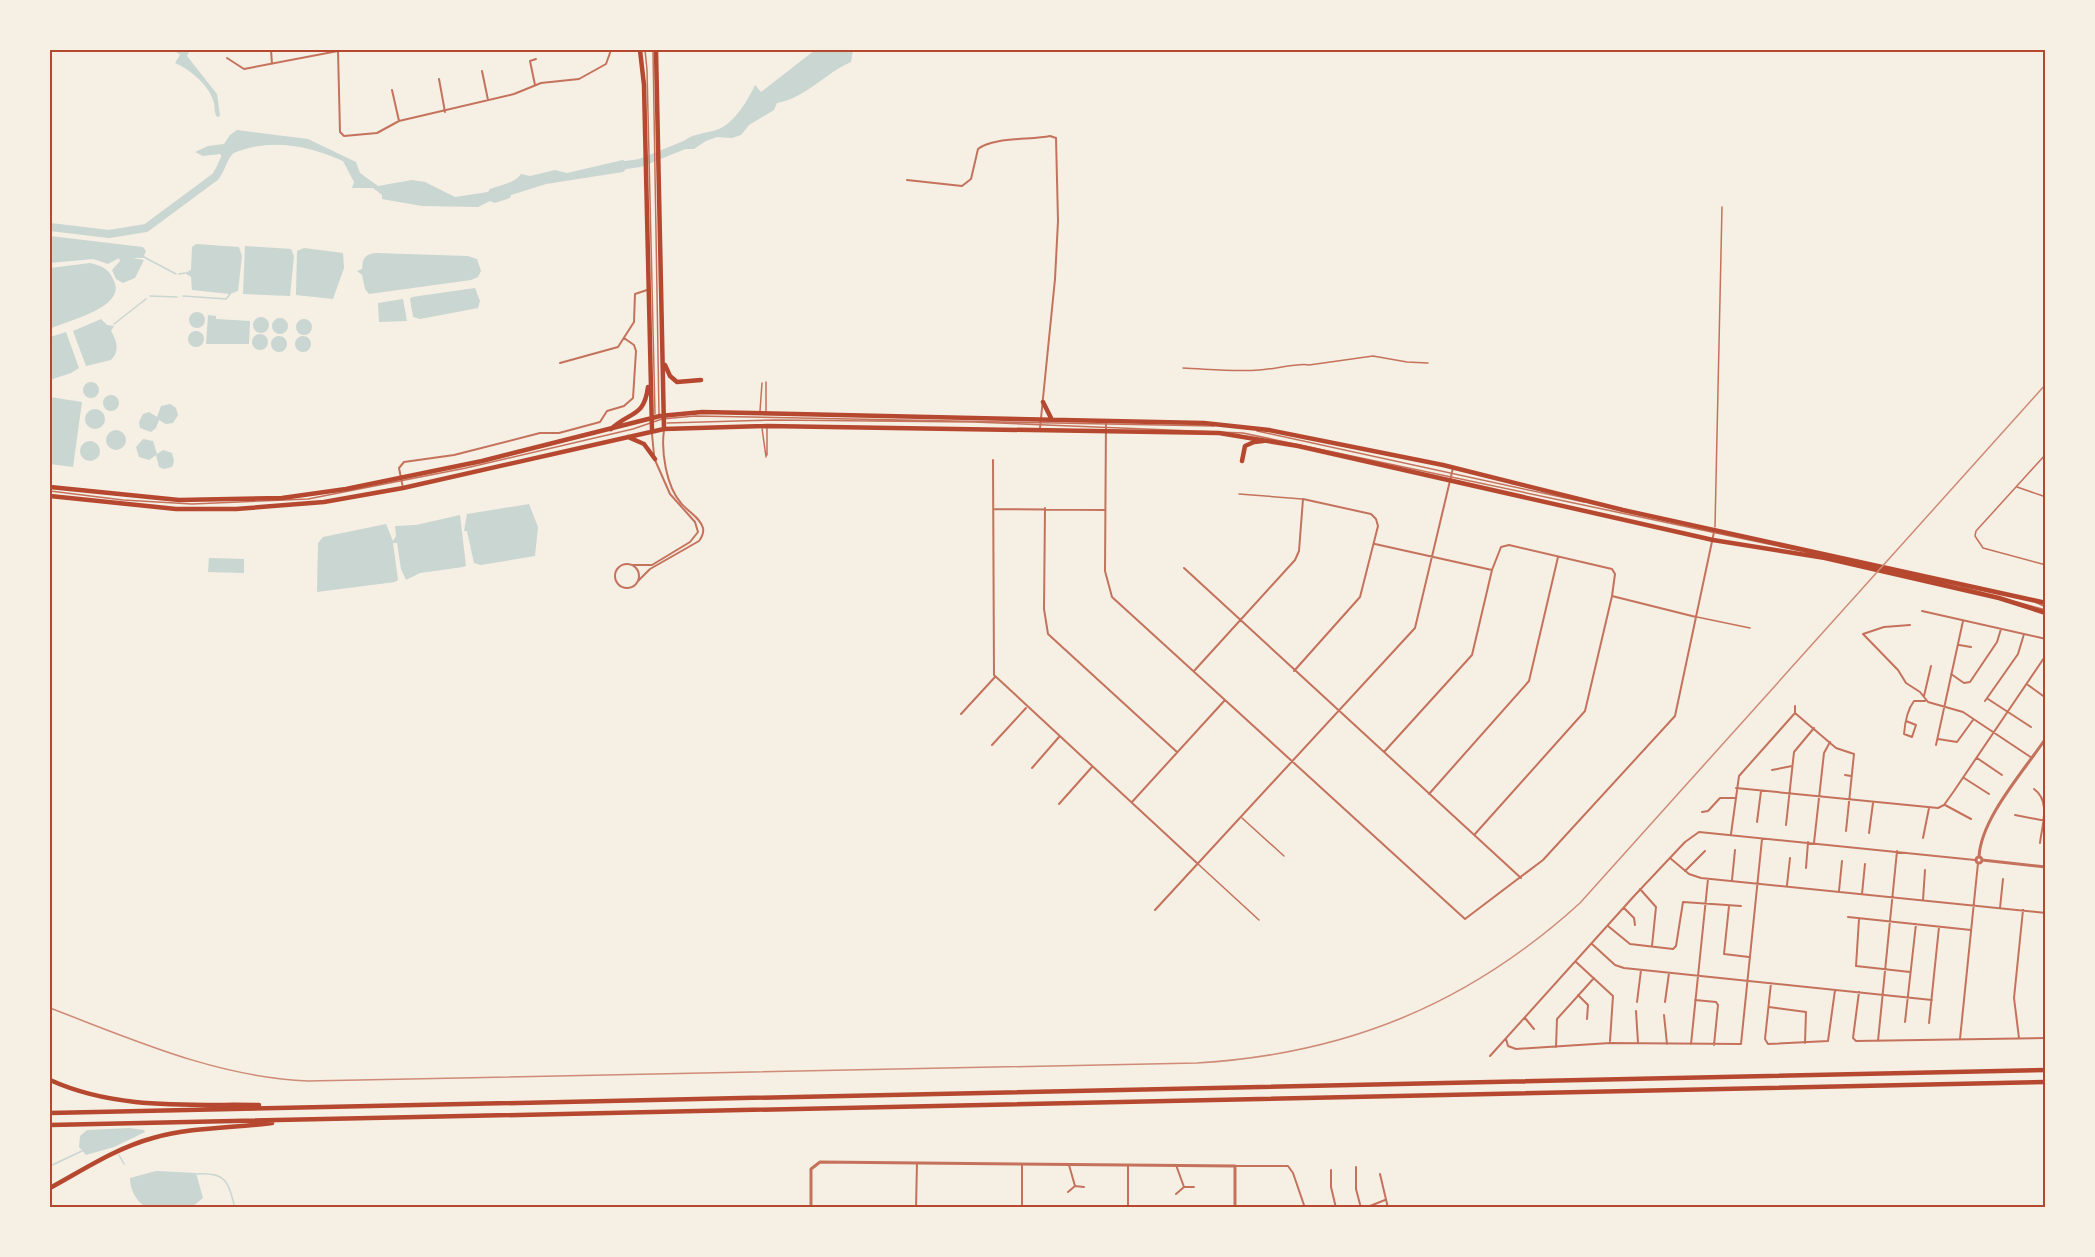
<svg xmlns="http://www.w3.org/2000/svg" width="2095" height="1257" font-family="Overpass,sans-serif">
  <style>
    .water { fill: #c9d6d2 }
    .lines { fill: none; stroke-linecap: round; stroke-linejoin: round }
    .stream { stroke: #c9d6d2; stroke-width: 1.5 }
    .river { stroke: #c9d6d2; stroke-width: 8 }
    .service { stroke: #c5725c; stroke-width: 1.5 }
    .minor { stroke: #c5725c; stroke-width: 2 }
    .tertiary { stroke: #c5725c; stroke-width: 3 }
    .primary { stroke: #b5482f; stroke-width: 4.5 }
    .motorway { stroke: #b5482f; stroke-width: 4.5 }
    .rail { stroke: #cf8b77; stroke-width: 1.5 }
    .neatline { fill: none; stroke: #b5482f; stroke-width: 2 }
  </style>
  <rect width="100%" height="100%" fill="#f6efe4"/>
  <!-- water -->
  <path class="water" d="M174,50H190L187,56L217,94L220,116L217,117C214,112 215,108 214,103C210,86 191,70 175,63L180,55Z
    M815,50H853L851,62C825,73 806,98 777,103L774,110L749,125L741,135L732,138L717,137L706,141L694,149H679C686,132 704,135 719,129C735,122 748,100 755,85L761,92Z
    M237,130L308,139L356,162L360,173L378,186L412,180L425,182L455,197L488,192L490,189C501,185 515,183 521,174L530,176L555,170L567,173L623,160L626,162L627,168L623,172L546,184L511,195L510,198L495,203L490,201L478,207L422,206L382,199V195L373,188H352L354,182L343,161C303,143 263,137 223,158L220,154L203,156L195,152L208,146L224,144L230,135Z
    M50,236L143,247L146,251L143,258H132L144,260L135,278L123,283L116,279L112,270L120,261L119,258L108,264L93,259L50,263Z
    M196,244L239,247L242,256L238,291L230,294L192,290L191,277L185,273L191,270L192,247Z
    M245,246L291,249L294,256L290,296L243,294Z
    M304,248L343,253L344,268L333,299L296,295L297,251Z
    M375,253L468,256L477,259L481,271L478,277L471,280L369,294L365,289L362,275L357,271L362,269C363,258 364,255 375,253Z
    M90,263C103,266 109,269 114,281C127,308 65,321 50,329V268Z
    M475,288L480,301L478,308L420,319L413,317L410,299L412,297Z
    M403,299L407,321L379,322L378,303Z
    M189 320a8 8 0 1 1 16 0a8 8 0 1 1-16 0Z
    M208,315L216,316V319L250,321L249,344H206Z
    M253 325a8 8 0 1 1 16 0a8 8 0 1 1-16 0Z
    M272 326a8 8 0 1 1 16 0a8 8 0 1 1-16 0Z
    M101,319L107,325L114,326L111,331C117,341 120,351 111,360L86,366L73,331Z
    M296 327a8 8 0 1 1 16 0a8 8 0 1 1-16 0Z
    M188 339a8 8 0 1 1 16 0a8 8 0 1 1-16 0Z
    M66,332L79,368L71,373L50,380V337Z
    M252 342a8 8 0 1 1 16 0a8 8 0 1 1-16 0Z
    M295 344a8 8 0 1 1 16 0a8 8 0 1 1-16 0Z
    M271 344a8 8 0 1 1 16 0a8 8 0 1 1-16 0Z
    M83 390a8 8 0 1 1 16 0a8 8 0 1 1-16 0Z
    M103 403a8 8 0 1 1 16 0a8 8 0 1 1-16 0Z
    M50,397L82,402L73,467L50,464Z
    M170,404L176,408L178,415L173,423L166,424L159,420L156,428L151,432L140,428L139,422L143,414L149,412L157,417L161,406Z
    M85 419a10 10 0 1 1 20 0a10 10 0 1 1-20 0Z
    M106 440a10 10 0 1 1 20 0a10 10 0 1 1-20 0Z
    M143,439L153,441L157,454L163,450L172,453L174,461L172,467L164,469L159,467L156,455L149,460L139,457L136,447Z
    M80 451a10 10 0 1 1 20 0a10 10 0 1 1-20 0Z
    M529,504L538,527L535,556L481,565L474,563L467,531H464L467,514Z
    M460,515L466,566L463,567L420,573L406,580L401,569L397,543H393L398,580L395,582L317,592L318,543L323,537L386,524L393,541L396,536L395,526L416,525Z
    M209,558L244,559V573L208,572Z
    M129,1128L144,1130L145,1132L114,1147L86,1155L79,1147L80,1136L87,1130Z
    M156,1171L196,1173L203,1198L192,1207H146C136,1201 130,1190 130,1178Z"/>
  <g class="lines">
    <!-- stream -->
    <path class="stream" d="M142,256L176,274
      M179,274L185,273
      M150,296L177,297
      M183,296L226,299L230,294
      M114,324L146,299
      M119,1155L124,1164
      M50,1166L82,1151
      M197,1174C226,1172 228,1181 235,1208"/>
    <!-- river -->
    <path class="river" d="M619,166L640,163L687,144
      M50,227L109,234L146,228L215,177C222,169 222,159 230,151"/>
    <!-- service -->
    <path class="service" d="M645,50L647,70L655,414
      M653,50L659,414
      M1183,368C1208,369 1234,372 1259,370C1272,370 1300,362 1309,365L1373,356L1407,362L1428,363
      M766,382V411
      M760,411L762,383
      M667,423L775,420L973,422L1243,433L1801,551
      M762,428L766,457
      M1257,431L1584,502
      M2046,454L1976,531L1975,536L1983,548L2046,565
      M767,455V427
      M2017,487L2046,497
      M50,491L123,500L192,504L308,499L466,468L633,429L662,419L695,416L1214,426
      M1239,494L1302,499
      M1715,527L1722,207
      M1961,587L2046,610
      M2035,602L2046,607
      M1697,617L1750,628
      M1242,818L1284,856
      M1198,864L1259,920"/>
    <!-- minor -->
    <path class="minor" d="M271,50L272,64
      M227,58L244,69L338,51L340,132L344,136L377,133L399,121L514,94L541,83L579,79L606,64L611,50
      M482,71L488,100
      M439,79L445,112
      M535,85L530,61L536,59
      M392,90L399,121
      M907,180L962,186L971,179L978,149C992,137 1031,140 1050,136L1056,138L1058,221L1055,279L1040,428
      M560,363L618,347L634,322L635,294L647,290
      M1106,420L1105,571L1112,597L1465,919L1543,860L1675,716L1714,532
      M652,434L654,455
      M993,460L994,675L1198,864
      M403,488L399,468L404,462L454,455L540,433H559L600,422L607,411L624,406L633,398L636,351L634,345L624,338
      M1045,508L1044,609L1048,634L1177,752
      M994,509L1105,510
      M1375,544L1492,570
      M615 576a12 12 0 1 1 24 0a12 12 0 1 1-24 0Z
      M633,565H652L690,542L698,532L695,522L670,494L655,460
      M1184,568L1521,878
      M638,581L650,569L699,541C702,537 704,533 703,528C700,517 687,511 681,503C666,486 661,451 664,430
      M1612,596L1696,617
      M1922,611L2046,639
      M1910,625L1884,627L1863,634L1898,670L1906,683L1920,692L1928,702L1963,712L2032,758
      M1959,645L1971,647
      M1194,671L1295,560L1299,551L1303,499L1371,514L1376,519L1378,526L1360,597L1294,671
      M1951,674L1964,683L1970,682L1997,642L2001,629
      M2028,685L2046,698
      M1924,696L1931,666
      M1988,699L2031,727
      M1985,701L2018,654L2024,634
      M1795,706V713
      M1795,713L1836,748L1854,754L1846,831
      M961,714L995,677
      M1906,721L1916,725L1912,737L1904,734C1905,722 1907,710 1914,701H1925
      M1938,739L1957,742L1973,720
      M992,745L1026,708
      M1936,745L1963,621
      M1384,752L1472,655L1492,570L1501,547L1509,545L1612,569L1615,574L1612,596L1585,711L1475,834
      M1977,758L2002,775
      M1032,768L1059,737
      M1772,770L1792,766
      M1845,775L1851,776
      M1964,778L1989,794
      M1736,788L1938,808L1944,805L1954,791L2046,655
      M2034,789C2051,801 2042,825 2040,843
      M1429,794L1529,681L1558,557
      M1132,802L1225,700
      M1059,804L1092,767
      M1945,805L1971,819
      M1702,812L1708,811L1720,798H1735
      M2015,815L2046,821
      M1757,822L1761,791
      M1786,825L1794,752L1814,728
      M1869,833L1873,803
      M1731,834L1739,776L1795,713
      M1923,838L1929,808
      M1814,843L1824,753L1830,742
      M1670,858L1689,874L1701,878L2046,913
      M1806,868L1808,842
      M1685,871L1705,851
      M1732,880L1735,850
      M1787,885L1790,858
      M1640,889L1656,907L1652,946
      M1839,891L1842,861
      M1862,894L1865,864
      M1923,900L1925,870
      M1729,906L1724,954L1749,957
      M1624,908L1634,918L1635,925
      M2000,908L2003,879
      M1155,910L1415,628L1453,468
      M1848,917L1971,930
      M1859,919L1856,966L1910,972
      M1608,926L1630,944L1673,949L1676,946L1683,902L1741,906
      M1592,944L1615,965L1624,968L1932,1000
      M1576,962L1613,996L1610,1041
      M1771,983L1765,1039L1768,1044L1828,1041L1835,990
      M1859,992L1853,1038L1856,1041L2046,1038
      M1578,995L1588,1005L1587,1019
      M1695,1000L1716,1002L1718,1005L1714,1045
      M1637,1002L1641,970
      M1665,1002L1669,973
      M1769,1007L1806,1012L1805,1043
      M1636,1011L1638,1043
      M1664,1015L1667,1044
      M1525,1018L1534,1029
      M1905,1022L1916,924
      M1929,1023L1939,927
      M2019,1038L2014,998L2023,910
      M1506,1039L1508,1046L1516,1049L1610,1043L1741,1044L1762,839
      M1960,1039L1978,863
      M1878,1041L1897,851
      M1691,1044L1708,879
      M1556,1047L1557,1019L1594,978
      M1490,1056L1635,895L1685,842L1699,832L1975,860
      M1069,1165L1075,1186
      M1176,1165L1184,1187H1194
      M1235,1166H1288L1293,1173L1305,1208
      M1356,1167V1189L1361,1208
      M1331,1170V1187L1336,1208
      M1380,1174L1388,1208
      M1068,1192L1075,1186L1084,1187
      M1176,1194L1184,1187
      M916,1208L917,1163
      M1022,1208V1164
      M1128,1208V1165
      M1365,1208L1385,1200"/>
    <!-- tertiary -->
    <path class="tertiary" d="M337,50H344
      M1976 860a3 3 0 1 1 6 0a3 3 0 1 1-6 0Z
      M1979,857C1981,818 2024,771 2046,738
      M1982,860L2046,867
      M811,1208V1169L820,1162L1235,1166V1208"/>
    <!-- primary -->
    <path class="primary" d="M640,50L644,85L652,431
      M656,50L664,429
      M665,365L670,376L677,382L701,380
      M1043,402L1051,418
      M611,429C630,411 644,418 648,387
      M628,437L644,444L655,459
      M1242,461L1245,446L1254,442L1263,441
      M50,487L179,500L282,498L346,489L482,461L660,416L702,412L1204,423L1269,430L1443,465L1623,510L2046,603
      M50,496L176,509H236L324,502L403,488L664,429L767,426L1219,433L1298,446L1713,540L1825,558L1999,598L2046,613"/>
    <!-- motorway -->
    <path class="motorway" d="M50,1080C116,1110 187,1104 259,1105
      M50,1113L2046,1070
      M50,1125L2046,1082
      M50,1188C83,1170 116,1148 153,1138C192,1127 233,1128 272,1123"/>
    <!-- rail -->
    <path class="rail" d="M50,1008C134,1040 216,1077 308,1081L1197,1063C1347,1054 1469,1004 1580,903L2046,384"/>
  </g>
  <!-- border -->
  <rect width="2095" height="1257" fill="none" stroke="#f6efe4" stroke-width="102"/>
  <rect x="51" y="51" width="1993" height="1155" class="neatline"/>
</svg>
